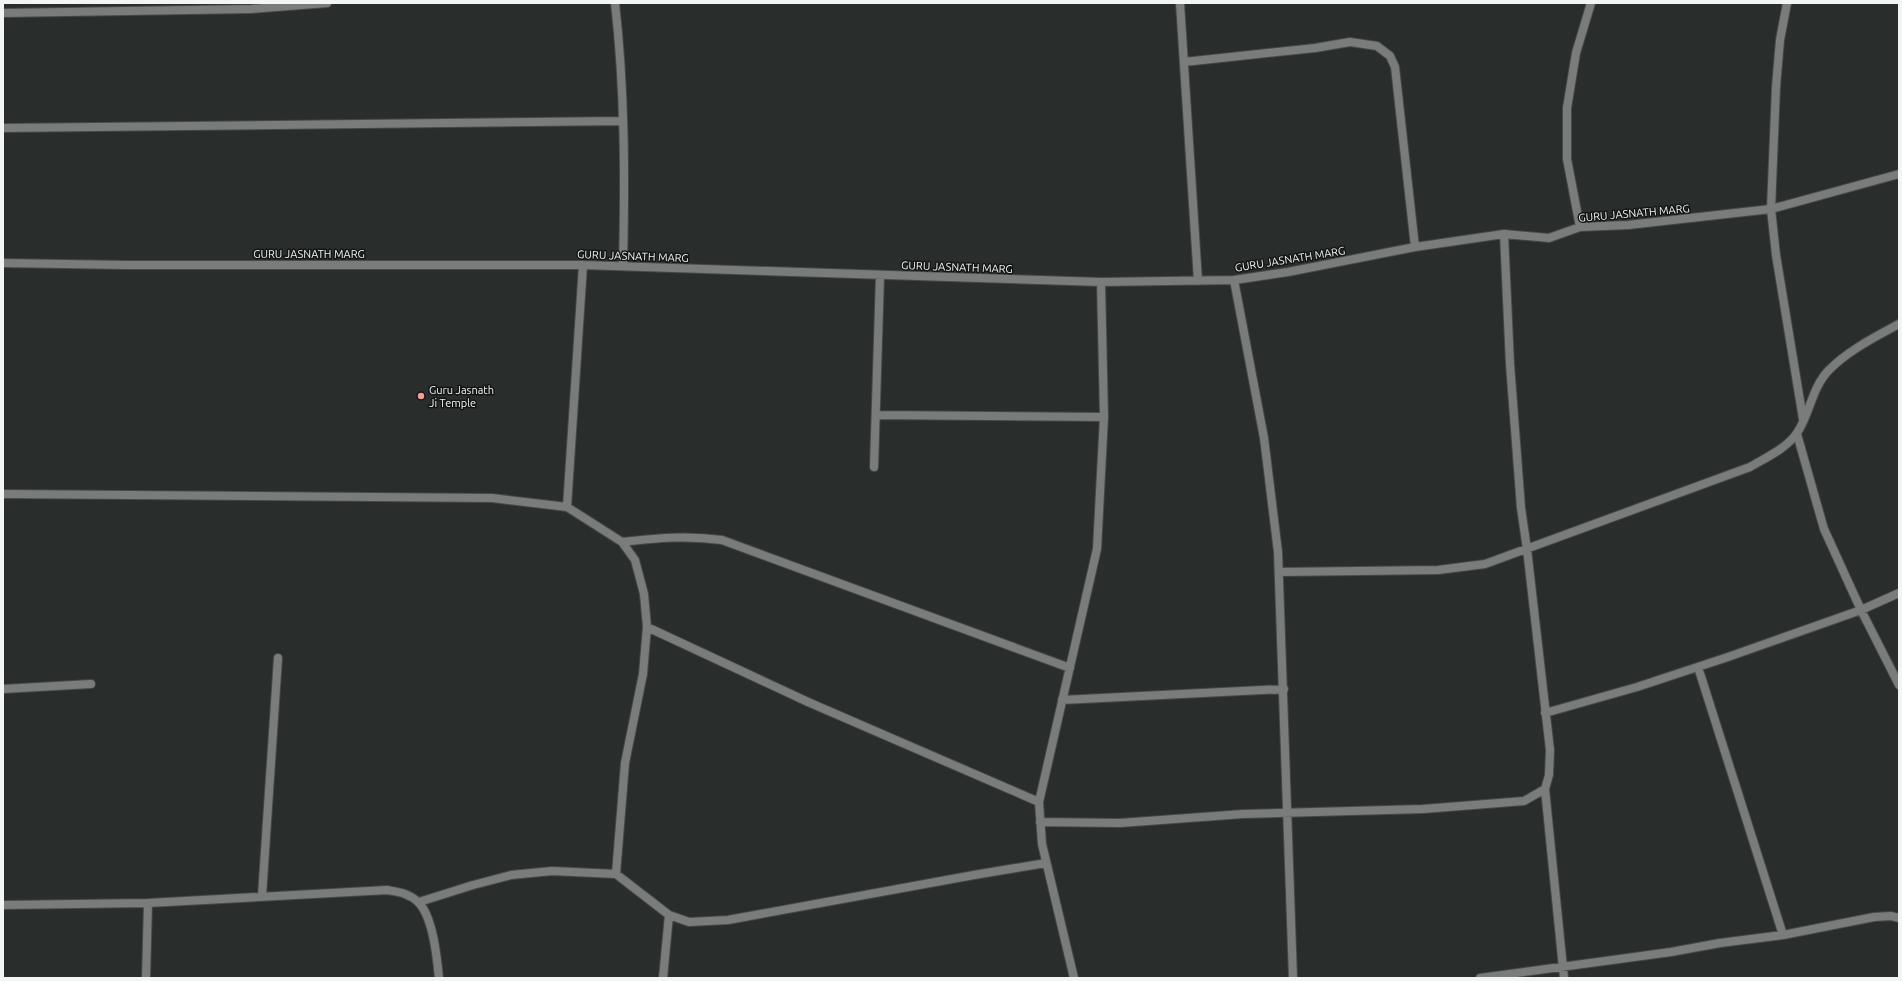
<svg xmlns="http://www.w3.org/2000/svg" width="1902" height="981" font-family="Ubuntu,sans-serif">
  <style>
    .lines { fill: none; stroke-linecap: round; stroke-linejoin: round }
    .minor-casing { stroke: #454a48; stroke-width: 10 }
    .minor { stroke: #797c7b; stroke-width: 8 }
    .poi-dot { fill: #f59c94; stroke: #131515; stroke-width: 1.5 }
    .labels { text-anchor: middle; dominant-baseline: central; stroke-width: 3; stroke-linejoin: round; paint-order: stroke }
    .street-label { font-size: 11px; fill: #f2f5f4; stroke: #131515 }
    .poi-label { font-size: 11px; fill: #f2f5f4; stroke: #131515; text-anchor: start }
  </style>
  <rect width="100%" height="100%" fill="#292e2c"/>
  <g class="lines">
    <!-- minor casing -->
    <g class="minor-casing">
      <path id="minor" d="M615,3C625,90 625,178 623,266
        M1180,3L1198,281
        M1787,3L1780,40L1776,87L1771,209L1776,255L1803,419
        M3,13L251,9L327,3
        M1184,62L1315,48L1350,42L1377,46L1390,56L1395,67L1415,247
        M3,128L623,121
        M1580,227L1567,159V108L1576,53L1591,3
        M3,263L126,265H583L1101,282L1234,280L1288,272L1415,247L1504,234L1549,238L1580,227L1628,225L1771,209L1899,174
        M1234,280L1264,438L1278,552L1293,978
        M876,415L1104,417
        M1797,434L1824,529L1861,610L1899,685
        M874,467L880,276
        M3,494L492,498L567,507L622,542L635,560L644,594L647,627L643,674L625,763L616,874
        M567,507L583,265
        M622,542C657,538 687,535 722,540L1070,668
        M1279,572L1438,570L1485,564L1750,467C1765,458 1786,449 1797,433C1809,416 1812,388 1828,371C1847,351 1875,337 1899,324
        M647,627L808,702L1039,802
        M1698,667L1783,935
        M3,689L91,684
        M1062,700L1284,689
        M1545,713L1637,687L1728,657L1861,610L1899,593
        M1545,789L1564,978
        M1040,822L1120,823L1243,814L1423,809L1524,801L1545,789L1549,775L1550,750L1527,549L1521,508L1510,364L1504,234
        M262,896L278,658
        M419,902L473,885L511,875L552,871L616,874L669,915L689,922L728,920L974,875L1046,863
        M3,905L148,903L387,890C398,892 409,893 418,902C433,916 437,958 439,978
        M146,978L148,903
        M663,978L669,915
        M1074,978L1042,844L1039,802L1097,549L1104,417L1101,282
        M1480,978L1671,952L1720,943L1783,935L1874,917L1891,916L1899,918"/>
    </g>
    <!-- minor -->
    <use href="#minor" class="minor"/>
  </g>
  <!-- markers -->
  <circle class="poi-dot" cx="421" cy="396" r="4"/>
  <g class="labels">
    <!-- street labels -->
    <g class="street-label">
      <text transform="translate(1634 213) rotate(-5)">GURU JASNATH MARG</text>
      <text x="309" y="254">GURU JASNATH MARG</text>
      <text transform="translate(633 256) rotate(2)">GURU JASNATH MARG</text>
      <text transform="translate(1290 259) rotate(-9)">GURU JASNATH MARG</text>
      <text transform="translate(957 267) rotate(2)">GURU JASNATH MARG</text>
    </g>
    <!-- poi labels -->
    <g class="poi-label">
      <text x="429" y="390">Guru Jasnath<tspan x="429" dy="13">Ji Temple</tspan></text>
    </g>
  </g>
  <!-- border -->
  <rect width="1902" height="981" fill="none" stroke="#f2f5f4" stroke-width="8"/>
</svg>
